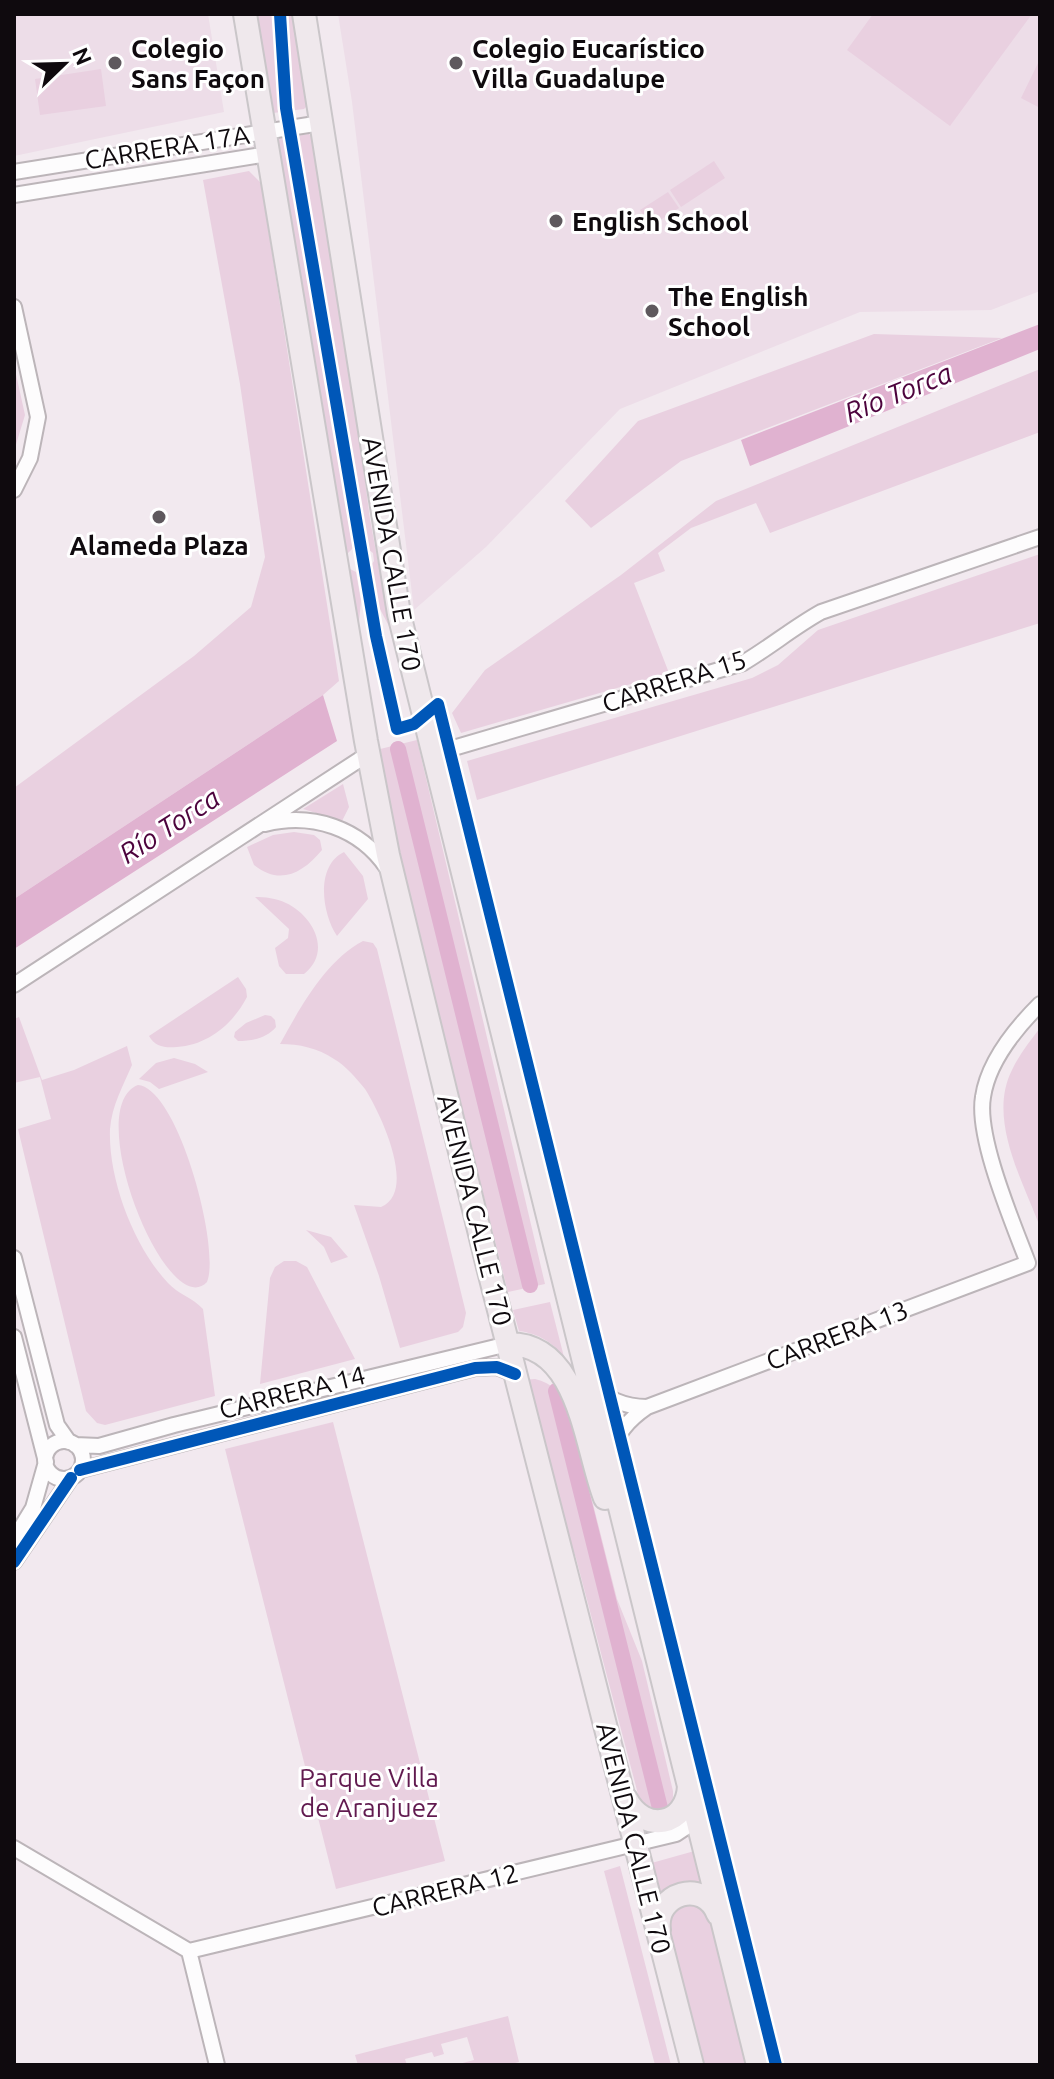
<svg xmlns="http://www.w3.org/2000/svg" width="1054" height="2079" font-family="Ubuntu,sans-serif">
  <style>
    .built { fill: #eddde8 }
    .green { fill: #e9d0e0 }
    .water { fill: #e0b2d0 }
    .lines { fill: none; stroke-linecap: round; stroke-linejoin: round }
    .canal { stroke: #e0b2d0; stroke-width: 16 }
    .minor-casing { stroke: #bcb5b9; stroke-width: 18 }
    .primary-casing { stroke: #cac6c9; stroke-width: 26 }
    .minor { stroke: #fdfcfd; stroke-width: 14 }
    .primary { stroke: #efe8ec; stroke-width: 22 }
    .cycleway-casing { stroke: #fff; stroke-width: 17 }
    .cycleway { stroke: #0057b8; stroke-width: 12 }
    .poi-dot { fill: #5e585d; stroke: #fff; stroke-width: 3 }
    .labels { text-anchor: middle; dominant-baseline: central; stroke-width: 6; stroke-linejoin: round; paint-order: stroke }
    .poi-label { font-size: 26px; font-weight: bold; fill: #0f0a0e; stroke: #fff; text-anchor: start }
    .street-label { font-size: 26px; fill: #0f0a0e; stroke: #fff }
    .park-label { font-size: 26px; fill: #611a4f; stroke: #fff }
    .water-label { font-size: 28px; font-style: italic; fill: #4d033d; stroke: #fff }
  </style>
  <rect width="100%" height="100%" fill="#f2e9ef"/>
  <!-- built -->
  <path class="built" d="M14,14H208L224,112L14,156Z
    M338,14H1040V291L991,310L860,312L620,409L486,547L414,610L352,102Z"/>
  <!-- green -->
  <path class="green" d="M253,14H293L308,105L304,109L273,113Z
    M873,14H1032L950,126L847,50Z
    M1040,59V108L1021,98Z
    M101,69L106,106L40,115L35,79Z
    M309,134L313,138L354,398L370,519L390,628L373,596L368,570L374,561L373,553L364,546L353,548L346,555L348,568L356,572L361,601L358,632L274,143L278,139Z
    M714,161L725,178L681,207L670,190Z
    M249,171L261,183L339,681L323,695L14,899V788L194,656L251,607L265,557L240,384L203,180Z
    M668,192L679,208L651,226L640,210Z
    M874,334L1002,338L681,461L591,528L565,501L638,421Z
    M14,365L25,415L14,451Z
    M1040,369V432L770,533L756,503L691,528L658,553L665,571L634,583L669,673L461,733L452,713L485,670L621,575L716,501Z
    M1040,554V623L477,800L467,761L752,678L778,665L818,630Z
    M417,740L545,1284L508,1292L397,853L376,750Z
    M343,784L349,807L342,821L303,809Z
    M294,832L314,835L320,840L322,850C303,873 280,886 254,865L247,847L273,835Z
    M344,852L363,876L368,899L337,936C322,914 315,866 344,852Z
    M255,897C265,897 276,898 286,903C312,915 333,951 304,974H286L279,966L275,948L288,938L289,929Z
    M363,941L373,943L377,949L466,1313L463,1327L458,1332L400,1348L379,1276L354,1205L381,1207C418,1192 380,1112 365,1089C356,1078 346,1066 334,1059C318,1048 299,1044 280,1044C300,1008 325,961 363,941Z
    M238,977L246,989L247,997C233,1024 208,1045 177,1047C165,1048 155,1047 149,1036Z
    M265,1015L271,1016L275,1020L276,1027C267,1038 252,1041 238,1041L234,1037L235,1032L246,1023Z
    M19,1017L42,1080L74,1070L127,1046L132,1065C123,1086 112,1105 110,1129C108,1179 134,1247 168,1283C178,1294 193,1298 203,1309L215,1396L105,1425L97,1423L86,1411L18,1129L51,1119L40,1077L14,1083V1019Z
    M1040,1028V1227C1023,1181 987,1119 1012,1070C1019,1055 1030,1041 1040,1028Z
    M174,1058L195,1064L208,1072L159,1089L150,1082L139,1079L156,1063Z
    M138,1085C178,1088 221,1248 207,1282C167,1324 80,1107 138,1085Z
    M306,1230L331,1237L348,1257L331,1263L324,1247Z
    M284,1261H296L307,1267L355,1359L260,1384L270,1278L275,1267Z
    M550,1302L564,1357C551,1341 539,1334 519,1331L513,1310Z
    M535,1379C552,1383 563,1394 569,1409L617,1599L642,1661L673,1791V1798L667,1812L646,1811L639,1798L576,1558L544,1463L523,1380Z
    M333,1422L445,1861L336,1889L225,1449Z
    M698,1850L707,1885L680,1884L657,1898L648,1864Z
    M620,1866L671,2065H655L604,1871Z
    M702,1902L715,1934L749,2065H701L665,1921L672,1906Z
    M508,2016L519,2062L507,2065H455L474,2060L467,2037L441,2044L444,2054L434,2057L432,2052L405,2059L407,2065H358L355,2055Z"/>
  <!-- water -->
  <path class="water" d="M1040,324V349L750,466L741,440Z
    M323,695L337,741L14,949V899Z"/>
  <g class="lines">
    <!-- canal -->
    <path class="canal" d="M398,749L530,1285
      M556,1391L660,1808"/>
    <!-- minor casing -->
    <g class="minor-casing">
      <path id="minor" d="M14,172L321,123
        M14,195L268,154
        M14,307L38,417L30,458L14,490
        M433,754L743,663C770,647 794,627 821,612L1040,537
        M265,824C312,812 360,828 387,868
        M14,985L368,754
        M14,1258L57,1425L69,1442
        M14,1337L46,1462L33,1508L14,1539
        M590,1383C607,1399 624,1407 647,1407
        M45 1460a19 19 0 1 1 38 0a19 19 0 1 1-38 0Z
        M75,1445L99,1446L174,1425L508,1344
        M610,1456C616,1434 628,1420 647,1407L1028,1263C1013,1223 976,1137 983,1097C988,1062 1016,1028 1040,1004
        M80,1470L475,1368L497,1367L515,1374
        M14,1562L71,1478
        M14,1848L189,1951
        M189,1951L676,1834L697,1820
        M189,1951L217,2065"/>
    </g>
    <!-- primary casing -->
    <g class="primary-casing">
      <path id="primary" d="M245,14L366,741L388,855L488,1267L692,2065
        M304,14L399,614L758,2065
        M508,1344C580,1343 585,1447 605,1498
        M626,1799C644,1834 687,1826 689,1786
        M659,1930C654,1893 704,1878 718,1914"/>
    </g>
    <!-- minor -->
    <use href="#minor" class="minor"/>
    <!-- primary -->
    <use href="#primary" class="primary"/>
    <!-- cycleway casing -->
    <g class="cycleway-casing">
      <path id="cycleway" d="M280,14L286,108L376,636L397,729L414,724L438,704L776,2065
        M80,1470L475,1368L497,1367L515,1374
        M14,1562L71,1478"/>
    </g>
    <!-- cycleway -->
    <use href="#cycleway" class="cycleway"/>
  </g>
  <!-- markers -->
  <g class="poi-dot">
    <circle cx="115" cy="63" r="8"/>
    <circle cx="456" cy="63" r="8"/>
    <circle cx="556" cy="221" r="8"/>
    <circle cx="652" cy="311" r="8"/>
    <circle cx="159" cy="517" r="8"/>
  </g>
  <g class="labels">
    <!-- poi labels -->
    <g class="poi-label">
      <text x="131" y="48">Colegio<tspan x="131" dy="30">Sans Façon</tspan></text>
      <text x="472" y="48">Colegio Eucarístico<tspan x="472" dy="30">Villa Guadalupe</tspan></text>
      <text x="572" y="221">English School</text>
      <text x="668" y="296">The English<tspan x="668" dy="30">School</tspan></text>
      <text x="159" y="545" text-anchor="middle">Alameda Plaza</text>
    </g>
    <!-- street labels -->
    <g class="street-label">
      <text transform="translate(167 147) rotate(-9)">CARRERA 17A</text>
      <text transform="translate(392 554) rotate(80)">AVENIDA CALLE 170</text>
      <text transform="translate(674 681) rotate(-18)">CARRERA 15</text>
      <text transform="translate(475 1210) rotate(76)">AVENIDA CALLE 170</text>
      <text transform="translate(837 1335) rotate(-21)">CARRERA 13</text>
      <text transform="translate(292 1392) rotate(-14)">CARRERA 14</text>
      <text transform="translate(634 1838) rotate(76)">AVENIDA CALLE 170</text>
      <text transform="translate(445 1890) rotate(-14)">CARRERA 12</text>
    </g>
    <!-- park labels -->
    <g class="park-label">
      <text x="369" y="1777">Parque Villa<tspan x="369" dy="30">de Aranjuez</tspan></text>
    </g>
    <!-- water labels -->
    <g class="water-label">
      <text transform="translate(898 392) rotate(-22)">Río Torca</text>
      <text transform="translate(169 825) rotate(-33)">Río Torca</text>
    </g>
  </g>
  <!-- border -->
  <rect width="1054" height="2079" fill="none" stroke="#0f0a0e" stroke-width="32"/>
  <!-- north arrow -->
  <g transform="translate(64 64) rotate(67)" stroke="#ffffff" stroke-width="6" paint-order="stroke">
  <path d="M0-6L14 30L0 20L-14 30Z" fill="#0f0a0e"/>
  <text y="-12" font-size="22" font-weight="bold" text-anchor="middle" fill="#0f0a0e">N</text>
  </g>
</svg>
